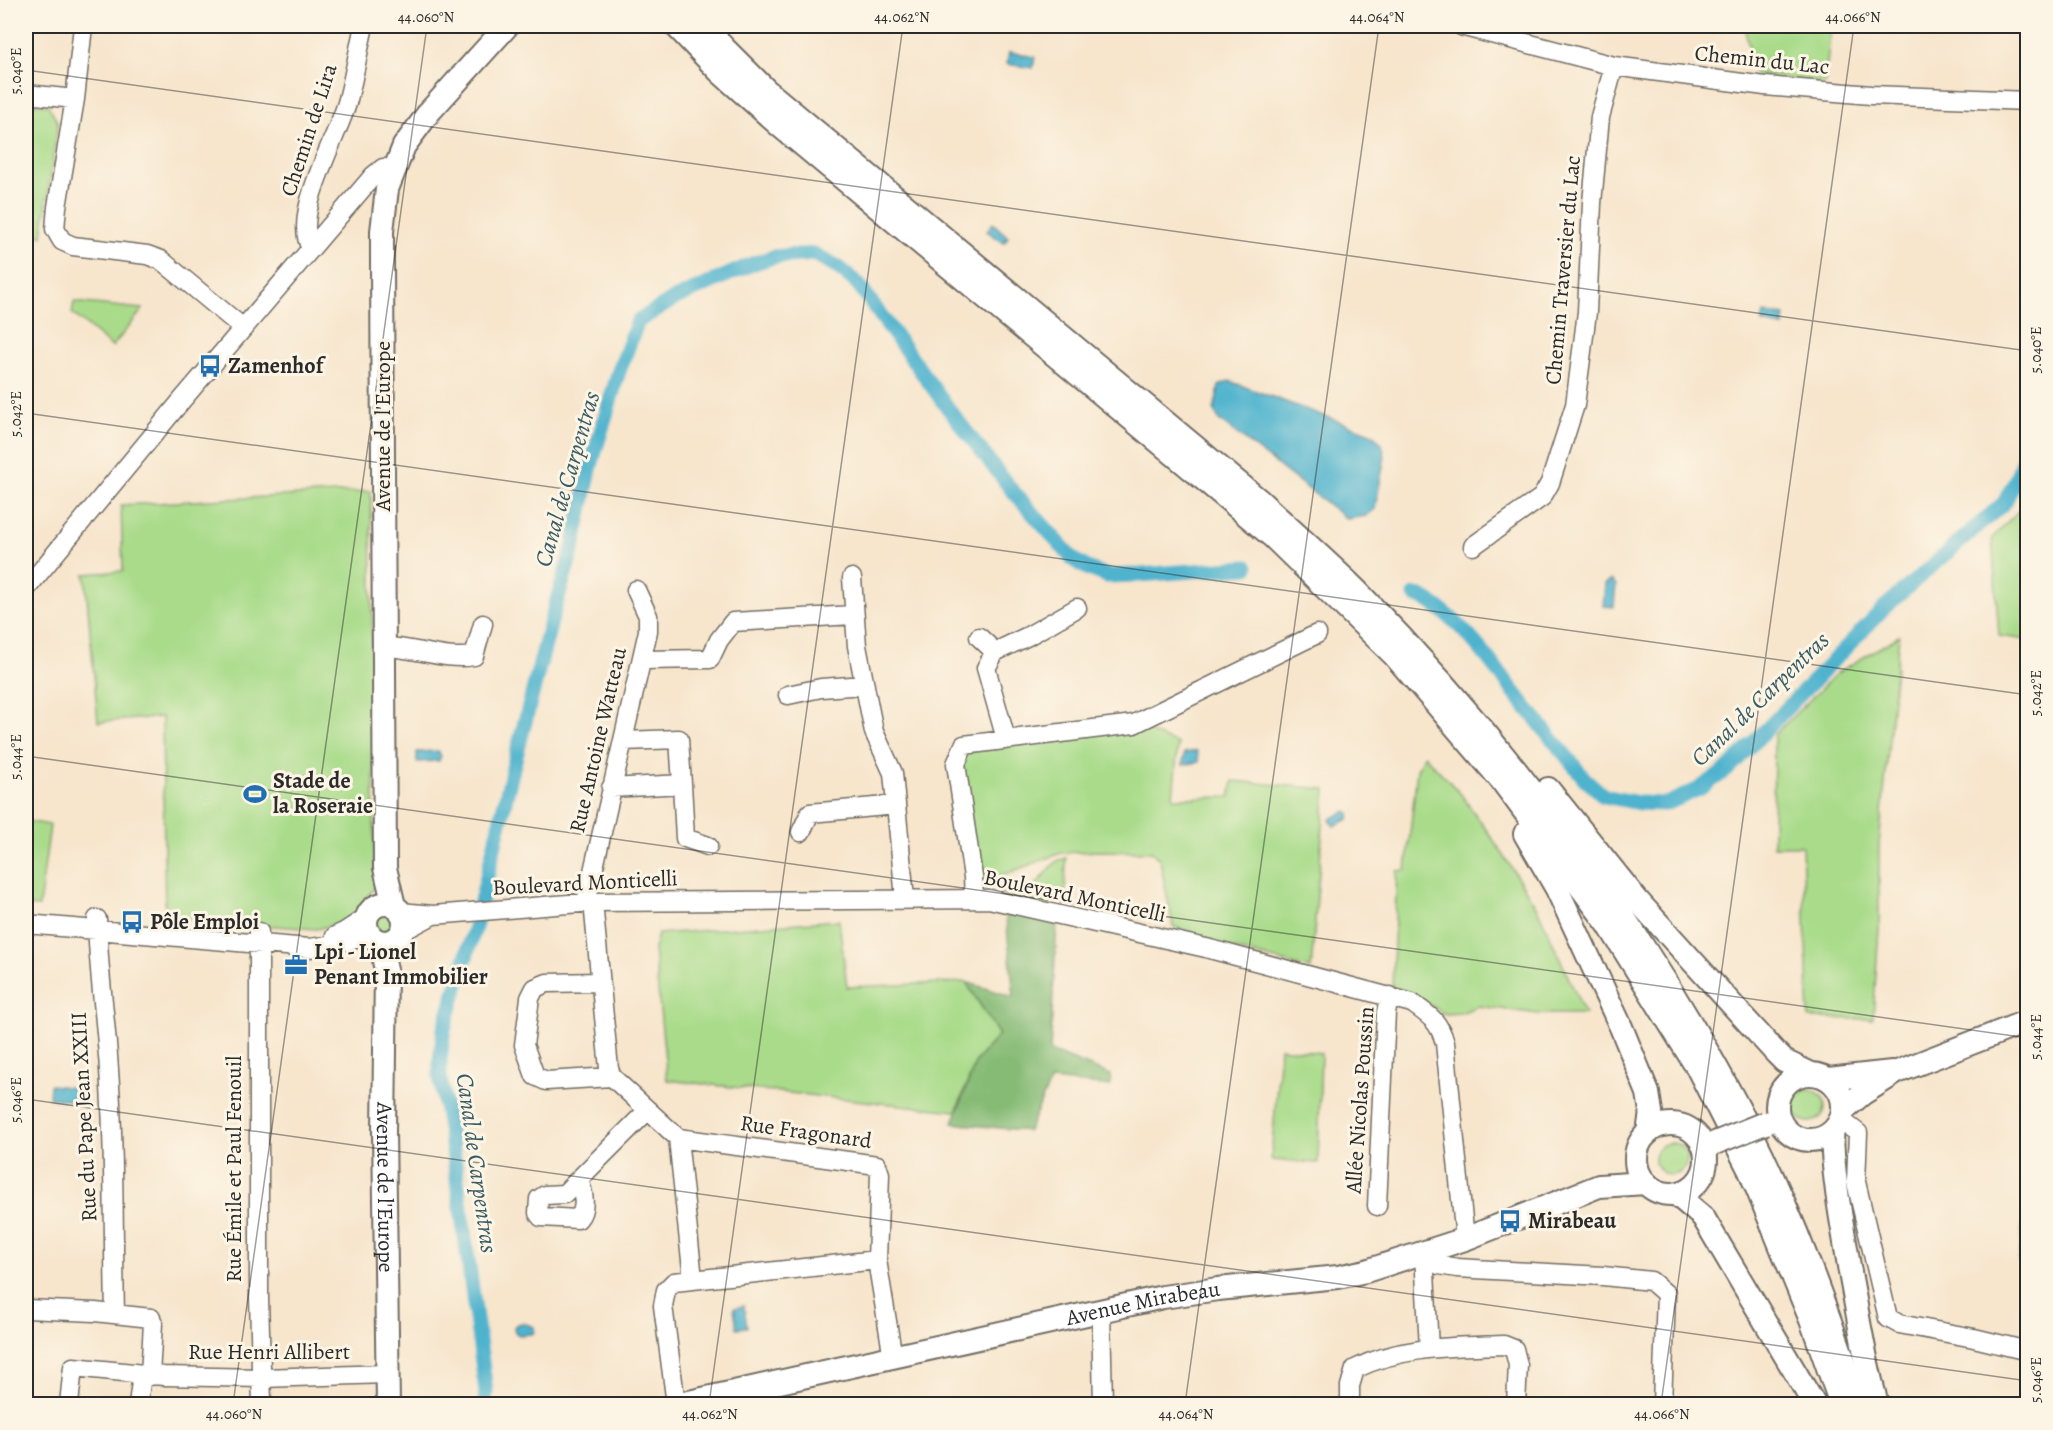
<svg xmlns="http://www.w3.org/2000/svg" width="2053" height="1430" font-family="Alegreya,serif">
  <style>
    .green { fill: #a9db8a; stroke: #6a835a; stroke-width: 1.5 }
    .forest { fill: #86bb76; stroke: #587350; stroke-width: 1.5 }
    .water { fill: #4fb3ce; stroke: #3d6f7c; stroke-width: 1.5 }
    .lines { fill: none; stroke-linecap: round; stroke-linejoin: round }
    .canal { stroke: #4fb3ce; stroke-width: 15 }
    .minor-casing { stroke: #726c63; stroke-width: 21 }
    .major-casing { stroke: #726c63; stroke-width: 26 }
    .minor { stroke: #fff; stroke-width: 18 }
    .major { stroke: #fff; stroke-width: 22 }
    .major-bridge-casing { stroke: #726c63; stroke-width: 26; stroke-linecap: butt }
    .major-bridge { stroke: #fff; stroke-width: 22 }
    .ticks { fill: none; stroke: #2b2b2b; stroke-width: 1.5; stroke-opacity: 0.45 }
    .labels { text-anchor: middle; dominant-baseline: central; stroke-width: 6; stroke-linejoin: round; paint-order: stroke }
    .street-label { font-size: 22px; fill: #2b2b2b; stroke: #fcf5e5 }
    .poi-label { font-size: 22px; font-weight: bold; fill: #2b2b2b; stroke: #fcf5e5; text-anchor: start }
    .water-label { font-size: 24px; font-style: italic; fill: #385b64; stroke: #fcf5e5 }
    .neatline { fill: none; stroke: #2b2b2b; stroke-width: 2 }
    .ticks-label { font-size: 15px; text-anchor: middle; fill: #2b2b2b }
  </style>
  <rect width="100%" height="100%" fill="#fcf5e5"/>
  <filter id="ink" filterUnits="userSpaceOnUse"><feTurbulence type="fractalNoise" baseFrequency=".0167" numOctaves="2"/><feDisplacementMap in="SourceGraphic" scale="12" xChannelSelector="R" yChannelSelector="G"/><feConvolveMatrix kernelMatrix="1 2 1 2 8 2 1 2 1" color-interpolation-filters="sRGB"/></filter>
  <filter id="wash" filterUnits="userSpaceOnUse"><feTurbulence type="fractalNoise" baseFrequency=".008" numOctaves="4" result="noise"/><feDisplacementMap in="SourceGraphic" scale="24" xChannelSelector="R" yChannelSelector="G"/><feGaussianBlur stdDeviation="1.35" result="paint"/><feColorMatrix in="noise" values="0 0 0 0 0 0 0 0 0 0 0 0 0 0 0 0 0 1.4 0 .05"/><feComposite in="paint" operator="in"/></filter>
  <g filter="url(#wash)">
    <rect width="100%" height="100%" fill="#f7e5cc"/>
    <!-- green -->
    <path class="green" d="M1744,26H1831L1825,84L1755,74Z
      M26,103L48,105L58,123L42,236L26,228Z
      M74,302L143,309L112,347L72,313Z
      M371,491L375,887L349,921L317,929L165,918L162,717L98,722L85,574L123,571L121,505Z
      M2027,502V640L1999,636L1992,538Z
      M1899,636L1879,845V928L1873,1019L1809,1018L1802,846H1773L1774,735L1837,673Z
      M1136,727L1178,744L1173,798L1230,797L1233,781L1326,789L1311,969L1207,942L1173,926L1160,860L1152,852L1097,851L1061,853L995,878L978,876L961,763L966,748Z
      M1424,755L1460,793L1497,845L1537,908L1585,1014H1539L1478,1006L1461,1013L1445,1014L1415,996L1392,989L1397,871L1406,870L1417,770Z
      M26,821L50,825L39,907L26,906Z
      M1066,858L1065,894L1047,908L998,892L1033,888L1057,861Z
      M375 923a9 9 0 1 1 18 0a9 9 0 1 1-18 0Z
      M839,920L847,987L966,982L999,1035L976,1061L956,1111L667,1080L654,949L658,934Z
      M1280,1048L1321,1053L1318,1163L1271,1160Z
      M1793 1106a16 16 0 1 1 32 0a16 16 0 1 1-32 0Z
      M1655 1159a16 16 0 1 1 32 0a16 16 0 1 1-32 0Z
      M2027,1180L2028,1263H2027L2019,1262Z"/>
    <!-- forest -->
    <path class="forest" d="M1005,908L1057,921L1050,1051L1111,1075L1110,1086L1051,1080L1028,1131L953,1123L976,1061L999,1035L966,982L1014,997Z"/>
    <!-- water -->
    <path class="water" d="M1009,52L1035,57L1033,68L1007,64Z
      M993,223L1008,237L1004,243L987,231Z
      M1764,313L1785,316L1783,327L1762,323Z
      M1229,381L1373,434L1382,444L1385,456L1375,509L1366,516L1347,519L1219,420L1214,410L1219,386Z
      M1611,580L1616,585L1614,607L1603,606L1605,584Z
      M438,751L441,756L439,761L417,762V752Z
      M1197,751L1199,762L1183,765L1184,753Z
      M1346,811L1350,813L1349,819L1334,826L1330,819Z
      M50,1085L76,1088L74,1101L49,1098Z
      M744,1306L747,1327L737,1328L734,1308Z
      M523,1323L534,1327V1332L532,1334L519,1335L515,1332L514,1327L517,1324Z"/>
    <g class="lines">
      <!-- canal -->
      <path class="canal" d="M1415,595C1453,607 1497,670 1522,702C1542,727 1563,752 1584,778L1604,796L1639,803L1666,804L1699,789L1727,770L1886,606L2004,503L2016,480L2028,443
        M485,1404L486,1391L454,1157L440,1077V1060L444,1029L475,927L513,768L554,610L573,548L591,465L619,371L638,321L674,299L752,264L773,257L814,254L836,266L858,284L944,403L1011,489L1074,560L1087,568L1107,576L1139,575L1247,567"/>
    </g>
  </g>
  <g filter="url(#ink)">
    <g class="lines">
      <!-- minor casing -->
      <g class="minor-casing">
        <path id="minor" d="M83,26L75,99L57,207L55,229L62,241L73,246L147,255L161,260L243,328
          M1461,26L1614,66L1765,86L1871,95L2028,101
          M26,94L75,99
          M311,248C291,215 337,138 347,103C354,78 358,51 364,26
          M1473,546L1542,497L1550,483L1575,405L1587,312L1592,203L1600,117L1614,66
          M852,578L857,646L874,732L893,773L905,899
          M26,589L182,400L373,176L383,168L394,169
          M979,637L995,652
          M384,647C414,647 444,661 474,656L483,624
          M642,660L710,659L719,640L733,622L853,615
          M788,695L821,688L865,685
          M1006,739L986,668L995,652L1028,636L1077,608
          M682,784L685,838L708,846
          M611,788L682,784L679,739L623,741
          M801,832L810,813L896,805
          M974,898L973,877L956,764L964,745L1134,724L1317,634
          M586,902L648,631V616L636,590
          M593,902L609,1069L612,1077L678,1138L693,1279
          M400,912L433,915L593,902L989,899L1206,948L1412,1003C1430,1016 1439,1021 1445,1043L1465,1239
          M97,919C98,970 106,1020 109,1070C115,1151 113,1233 115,1314
          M26,924L309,948C331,946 350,938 372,937
          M259,932V1298L262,1404
          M401,932L433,915
          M335,936L344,932L367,917
          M600,982L547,983L535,988L530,998L524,1045L535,1076L546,1081L612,1077
          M1841,1120L1858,1133L1856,1182L1888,1318L1899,1324L1974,1338L2028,1351
          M678,1138L877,1165L880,1174L877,1260L893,1358
          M579,1181C584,1192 587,1209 578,1219L541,1217L538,1213L539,1199L545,1195L564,1194L648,1110
          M1377,1206L1386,1012L1390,996
          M1424,1253L1439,1265L1457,1268L1603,1276L1651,1281L1666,1294L1662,1404
          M1424,1253L1429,1349
          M26,1309L95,1312L151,1318L153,1323L150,1376
          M1101,1311L1103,1404
          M69,1404L73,1367L164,1376L262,1378L387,1374
          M138,1404L142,1375
          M676,1404L663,1306L666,1290L674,1282L877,1260
          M1350,1404V1386L1355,1369C1400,1346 1454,1347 1504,1345L1514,1349L1518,1365L1516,1404"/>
      </g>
      <!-- major casing -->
      <g class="major-casing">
        <g id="major">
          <path d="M676,26L719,71L779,125L1273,537L1394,655L1502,781L1608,924L1698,1069L1750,1171L1811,1320L1841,1404"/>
          <path d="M705,26L723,47L766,90L1260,501C1292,531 1326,560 1357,591C1512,749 1647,931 1749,1128C1794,1216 1827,1311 1859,1404"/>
          <path d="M1548,789L1637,900L1776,1053L1784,1061L1809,1073"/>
          <path d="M1525,834L1557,889L1621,1027L1648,1093L1651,1112L1648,1133"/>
          <circle cx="385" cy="923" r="19"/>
          <path d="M394,906L385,868L382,261V231L387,189L404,146L430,111L507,26"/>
          <path id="s1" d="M380,942L386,970L384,1132L388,1404"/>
          <circle cx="1810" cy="1107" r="33"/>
          <path d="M1828,1079L1892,1072"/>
          <path d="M1843,1110L1862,1094L1897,1072L2028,1021"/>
          <circle cx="1671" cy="1159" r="35"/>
          <path d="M1832,1132C1833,1181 1843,1229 1851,1278C1859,1320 1865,1363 1877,1404"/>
          <path d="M1676,1194L1703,1217L1814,1404"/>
          <path id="s2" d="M680,1404L1163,1297L1218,1289L1338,1277L1366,1271L1465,1239L1599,1186L1646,1183"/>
        </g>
      </g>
      <!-- minor -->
      <use href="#minor" class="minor"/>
      <!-- major -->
      <use href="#major" class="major"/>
      <!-- major-bridge casing -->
      <g class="major-bridge-casing">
        <path id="major-bridge" d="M1715,1143L1765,1123"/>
      </g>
      <!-- major-bridge -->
      <use href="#major-bridge" class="major-bridge"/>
    </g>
  </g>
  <!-- ticks -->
  <path class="ticks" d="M26,70L2028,351M26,413L2028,695M26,756L2028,1038M26,1099L2028,1381M233,1404L427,26M709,1404L903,26M1185,1404L1379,26M1661,1404L1854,26"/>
  <!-- icons -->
  <defs>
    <g id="bus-bare" transform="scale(1.8)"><path d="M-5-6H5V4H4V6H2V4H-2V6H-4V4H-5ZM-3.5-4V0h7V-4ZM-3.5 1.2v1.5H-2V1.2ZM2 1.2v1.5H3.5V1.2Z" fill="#1f6fb2" stroke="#fcf5e5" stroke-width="2.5" paint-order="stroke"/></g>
    <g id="stadium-bare" transform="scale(1.8)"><path d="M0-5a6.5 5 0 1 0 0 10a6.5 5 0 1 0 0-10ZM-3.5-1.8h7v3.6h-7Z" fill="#1f6fb2" stroke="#fcf5e5" stroke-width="2.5" paint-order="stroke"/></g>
    <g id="office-bare" transform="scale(1.8)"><path d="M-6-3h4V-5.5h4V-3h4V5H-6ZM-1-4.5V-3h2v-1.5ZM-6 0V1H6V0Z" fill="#1f6fb2" stroke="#fcf5e5" stroke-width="2.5" paint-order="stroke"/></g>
  </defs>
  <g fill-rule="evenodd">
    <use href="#bus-bare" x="210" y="366"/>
    <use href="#stadium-bare" x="255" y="794"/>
    <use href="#bus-bare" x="132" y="922"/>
    <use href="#office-bare" x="296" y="965"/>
    <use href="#bus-bare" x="1510" y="1221"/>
  </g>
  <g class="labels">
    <!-- street labels -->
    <g class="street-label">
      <text transform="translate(1762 60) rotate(6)">Chemin du Lac</text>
      <text transform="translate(309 130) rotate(-72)">Chemin de Lira</text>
      <text transform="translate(1563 270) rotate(-85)">Chemin Traversier du Lac</text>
      <text transform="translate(383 426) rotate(-90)">Avenue de l'Europe</text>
      <text transform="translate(598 740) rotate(-77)">Rue Antoine Watteau</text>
      <text transform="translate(585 883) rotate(-3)">Boulevard Monticelli</text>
      <text transform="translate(1075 896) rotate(12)">Boulevard Monticelli</text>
      <text transform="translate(1360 1100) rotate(-86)">Allée Nicolas Poussin</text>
      <text transform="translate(84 1117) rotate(-93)">Rue du Pape Jean XXIII</text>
      <text transform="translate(806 1132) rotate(8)">Rue Fragonard</text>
      <text transform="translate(234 1169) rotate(-90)">Rue Émile et Paul Fenouil</text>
      <text stroke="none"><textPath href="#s1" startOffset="246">Avenue de l'Europe</textPath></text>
      <text stroke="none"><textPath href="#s2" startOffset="474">Avenue Mirabeau</textPath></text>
      <text x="269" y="1352">Rue Henri Allibert</text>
    </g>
    <!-- poi labels -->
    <g class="poi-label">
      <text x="228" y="366">Zamenhof</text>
      <text x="273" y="781">Stade de<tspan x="273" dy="25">la Roseraie</tspan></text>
      <text x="150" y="922">Pôle Emploi</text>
      <text x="314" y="952">Lpi - Lionel<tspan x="314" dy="25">Penant Immobilier</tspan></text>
      <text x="1528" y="1221">Mirabeau</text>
    </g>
    <!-- water labels -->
    <g class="water-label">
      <text transform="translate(567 479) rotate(-74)">Canal de Carpentras</text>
      <text transform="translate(1760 699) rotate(-44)">Canal de Carpentras</text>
      <text transform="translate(477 1163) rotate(82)">Canal de Carpentras</text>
    </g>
  </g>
  <!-- margin -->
  <rect width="2053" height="1430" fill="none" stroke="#fcf5e5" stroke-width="66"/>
  <rect x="33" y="33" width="1987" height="1364" class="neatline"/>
  <g class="ticks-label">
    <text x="426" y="22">44.060°N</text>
    <text x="902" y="22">44.062°N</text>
    <text x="1377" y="22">44.064°N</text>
    <text x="1853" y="22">44.066°N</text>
    <text transform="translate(16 71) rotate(-90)" y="5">5.040°E</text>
    <text transform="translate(2036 350) rotate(-90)" y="5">5.040°E</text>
    <text transform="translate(16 414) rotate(-90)" y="5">5.042°E</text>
    <text transform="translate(2036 693) rotate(-90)" y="5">5.042°E</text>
    <text transform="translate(16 757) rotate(-90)" y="5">5.044°E</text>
    <text transform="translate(2036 1037) rotate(-90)" y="5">5.044°E</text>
    <text transform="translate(16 1100) rotate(-90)" y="5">5.046°E</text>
    <text transform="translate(2036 1380) rotate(-90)" y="5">5.046°E</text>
    <text x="234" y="1419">44.060°N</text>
    <text x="710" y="1419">44.062°N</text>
    <text x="1186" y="1419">44.064°N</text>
    <text x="1662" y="1419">44.066°N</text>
  </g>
</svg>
